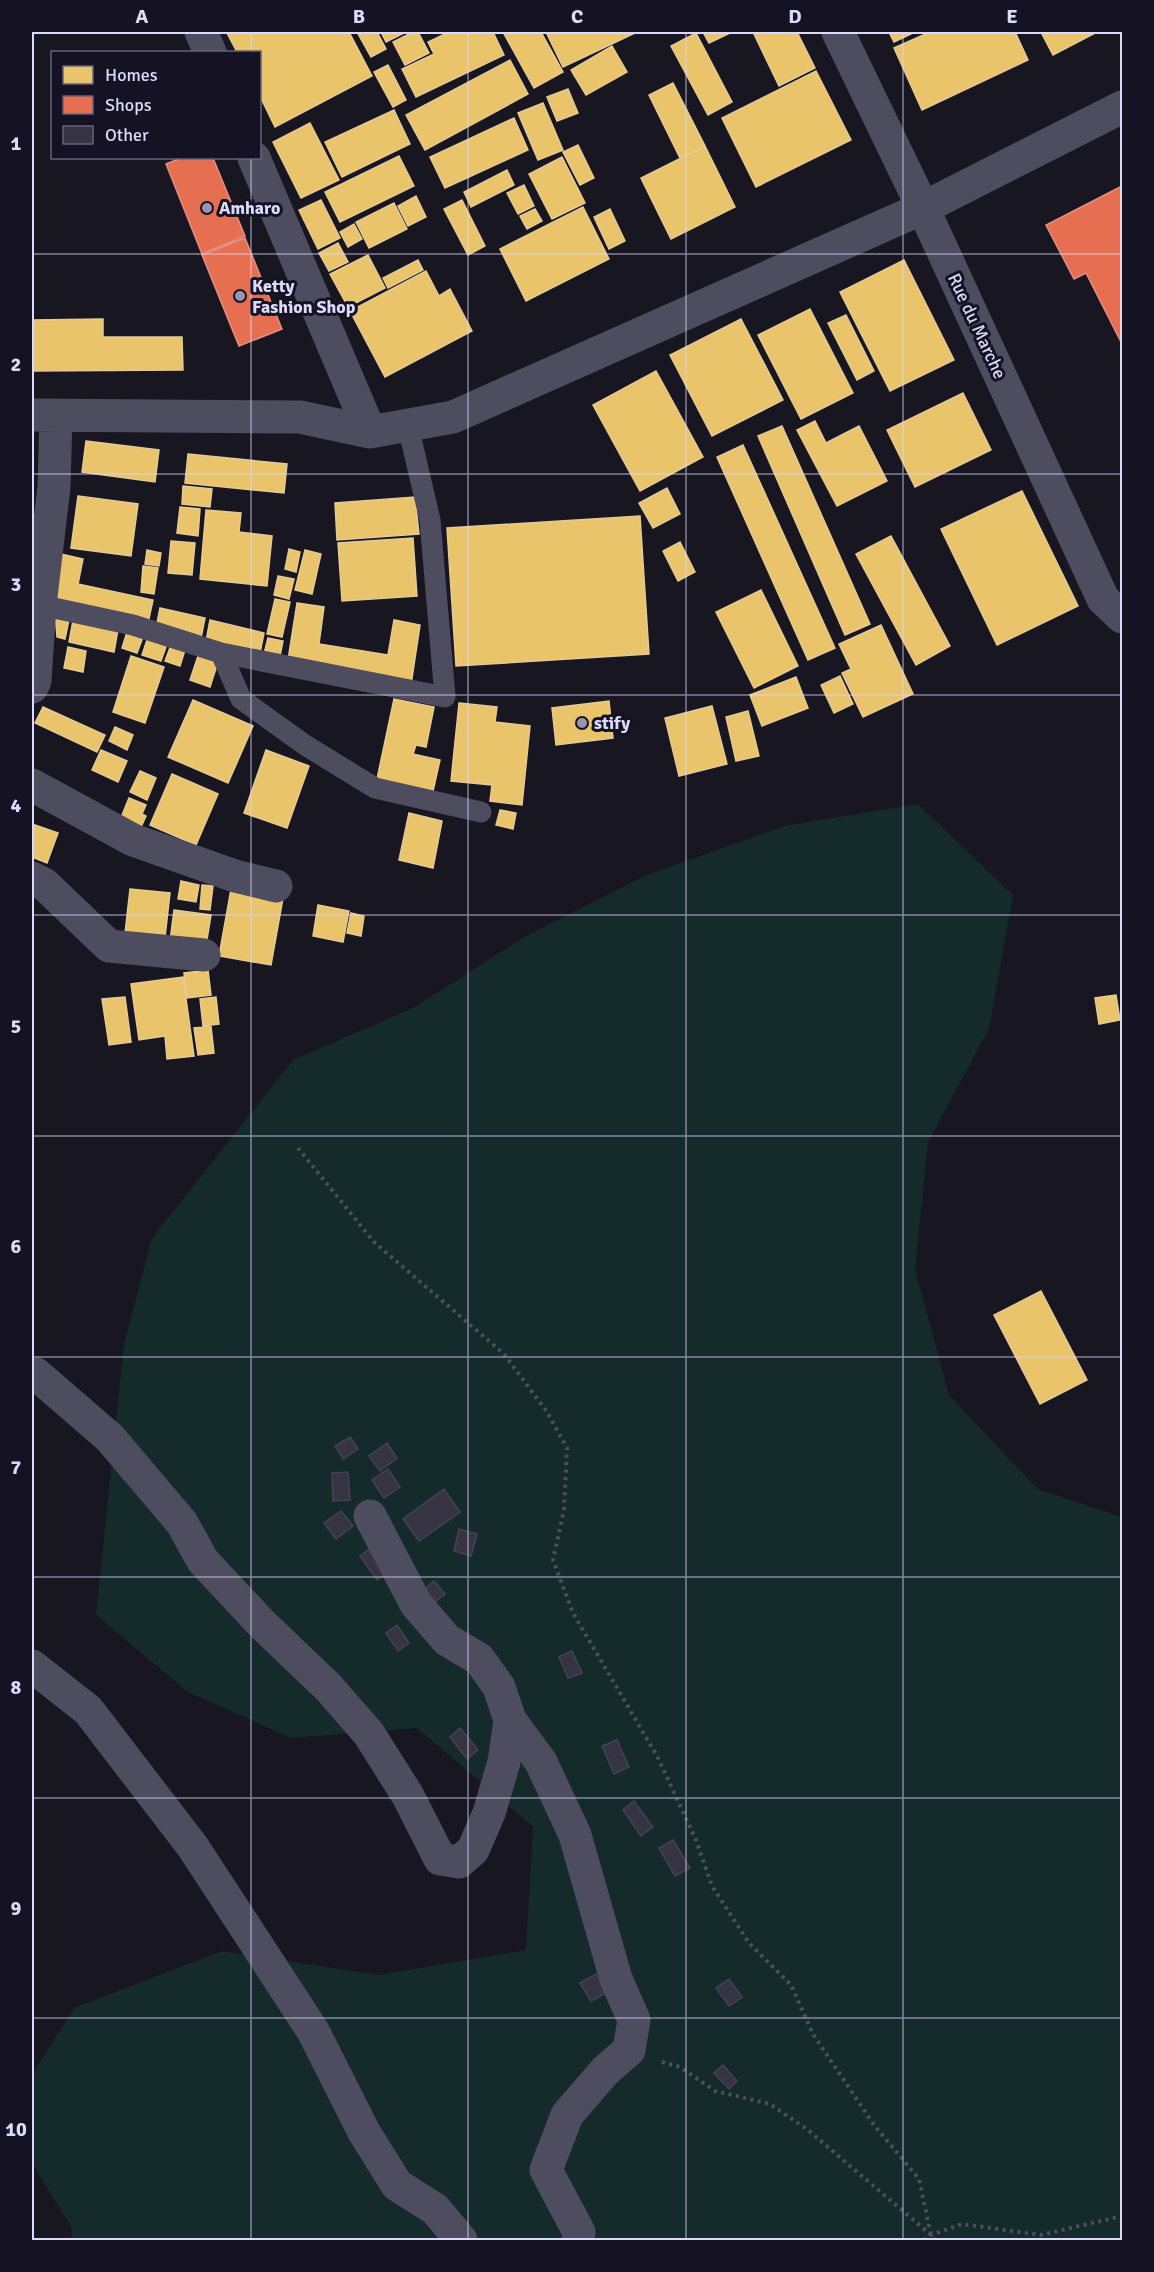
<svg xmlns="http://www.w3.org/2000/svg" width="1154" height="2272" font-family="Signika,sans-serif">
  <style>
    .green { fill: #152a2b }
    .homes { fill: #e9c46a; stroke: #e5ca96; stroke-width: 1.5 }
    .shops { fill: #e76f51; stroke: #e48f84; stroke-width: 1.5 }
    .building { fill: #363442; stroke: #454253; stroke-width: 1.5 }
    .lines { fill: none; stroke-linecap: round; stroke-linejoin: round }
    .path { stroke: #48525d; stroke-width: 4; stroke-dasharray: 3 4.5; stroke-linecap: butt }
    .service { stroke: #4e4c5f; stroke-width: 21 }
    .minor { stroke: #4e4c5f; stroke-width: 33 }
    .grid { fill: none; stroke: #ddd9fb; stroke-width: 1.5; stroke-opacity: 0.55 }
    .poi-dot { fill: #9895ae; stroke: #151224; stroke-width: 2 }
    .labels { text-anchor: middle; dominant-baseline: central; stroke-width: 6; stroke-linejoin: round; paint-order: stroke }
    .poi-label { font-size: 18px; font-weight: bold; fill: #ddd9fb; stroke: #151224; text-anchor: start }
    .street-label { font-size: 18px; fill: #ddd9fb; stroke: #151224 }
    .neatline { fill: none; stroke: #ddd9fb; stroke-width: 2 }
    .grid-label { font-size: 20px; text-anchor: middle; font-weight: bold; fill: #ddd9fb }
  </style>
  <rect width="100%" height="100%" fill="#181620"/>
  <!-- green -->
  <path class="green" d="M918,804L1013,895L989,1029L928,1142L915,1269L949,1395L1038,1489L1122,1517V2240H71L72,2228L32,2164V2075L74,2008L222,1951L379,1975L526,1950L533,1827L417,1728L291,1738L188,1692L96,1615L124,1344L152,1238L293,1060L413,1008L526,936L647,875L784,826Z"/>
  <!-- homes -->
  <path class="homes" d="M230,32H349L372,76L275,127L260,96V52H237L227,33Z
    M357,32H377L386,49L371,57Z
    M381,32H406L386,42Z
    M413,32H418L429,53L405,65L393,42Z
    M449,32H493L504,55L416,97L402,69L434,54L428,42Z
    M503,32H541L563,72L534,88Z
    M546,32H637L563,67Z
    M703,32H732L709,43Z
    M753,32H797L815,68L779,86Z
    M889,32H915L894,42Z
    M930,32H1015L1028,60L922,110L894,48Z
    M1041,32H1097L1053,55Z
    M696,33L732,102L708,115L671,46Z
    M612,46L627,72L586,95L571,70Z
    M510,60L528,94L425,150L406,115Z
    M388,65L406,100L393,107L374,72Z
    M816,71L851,140L756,187L722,118Z
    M673,83L705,146L680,158L649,95Z
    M568,89L578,113L557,121L547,97Z
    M543,103L563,150L538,160L518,113Z
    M394,110L410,144L342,177L325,142Z
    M514,118L528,150L445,188L430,157Z
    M310,123L339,180L301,198L273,142Z
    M578,145L594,178L580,185L563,152Z
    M705,146L735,207L671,239L641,178Z
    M399,156L414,186L340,222L325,192Z
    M562,157L585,203L552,219L529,174Z
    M507,170L514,185L471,207L464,192Z
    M524,185L534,206L518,214L507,193Z
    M416,196L426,217L408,226L398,206Z
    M321,200L340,238L318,249L299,210Z
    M462,200L485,246L468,255L444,209Z
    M394,203L407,229L369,248L356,222Z
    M583,207L609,259L526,301L500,249Z
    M535,209L542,221L527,229L520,216Z
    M610,209L625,241L609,249L594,217Z
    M354,224L362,239L348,247L340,232Z
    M338,243L348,262L329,271L319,253Z
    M368,255L385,288L348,307L330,274Z
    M418,260L423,270L388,288L383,278Z
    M904,260L954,360L890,391L840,292Z
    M426,271L439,296L450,289L472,331L385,377L350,311Z
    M810,309L853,393L801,419L758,335Z
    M846,315L874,371L857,380L828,323Z
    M103,319V337H182L183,370L32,371V320Z
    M741,319L783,400L712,436L670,355Z
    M656,371L703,457L640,491L593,405Z
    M963,393L991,450L915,487L887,430Z
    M815,421L826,443L859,426L887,481L837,506L797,430Z
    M782,426L870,624L845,635L758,436Z
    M86,441L159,450L155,482L82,472Z
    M743,445L835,648L808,660L717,457Z
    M188,454L287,464L284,493L185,483Z
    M183,486L212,489L210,507L182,504Z
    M667,488L680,514L653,528L639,503Z
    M1022,491L1078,606L997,645L941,529Z
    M78,496L138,504L131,556L71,548Z
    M415,497L419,534L337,540L335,503Z
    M180,507L200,509L198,536L177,533Z
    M206,510L241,513L239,532L272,536L267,586L200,579Z
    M640,516L649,654L456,666L447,528Z
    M891,536L950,646L916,665L856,554Z
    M413,538L417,596L342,601L338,543Z
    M171,541L195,543L192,575L168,573Z
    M680,542L695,572L678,581L663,551Z
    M289,549L300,552L296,572L285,569Z
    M147,550L161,553L159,566L145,564Z
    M305,550L321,554L312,594L295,590Z
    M61,554L83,559L78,584L153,600L148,623L50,602Z
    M143,566L158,568L154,594L141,592Z
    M278,576L294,579L289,599L274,595Z
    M761,590L798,666L754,688L716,612Z
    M275,599L290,602L282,637L267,634Z
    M297,603L324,607L319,644L388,655L394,620L420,625L411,685L287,666Z
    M160,608L205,618L201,638L156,628Z
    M55,611L70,615L65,639L57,637Z
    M74,615L119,624L114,652L69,642Z
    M210,620L264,633L260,653L206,641Z
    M881,625L913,694L863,717L842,673L851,669L839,644Z
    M127,632L143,637L137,653L122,648Z
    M148,637L167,644L161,661L142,655Z
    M268,638L283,641L279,661L263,658Z
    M171,645L185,650L180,666L165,661Z
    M68,647L86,651L83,672L64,668Z
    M199,653L219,659L210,687L190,680Z
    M131,656L164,667L145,723L113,712Z
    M840,676L853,704L834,713L821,685Z
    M796,677L808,708L762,726L750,695Z
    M394,699L434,707L426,747L416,745L413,754L440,760L433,791L377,779Z
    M193,700L253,726L228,783L168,757Z
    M609,701L613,738L556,745L552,708Z
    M459,703L497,707L495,722L530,726L522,805L490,801L492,785L451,781Z
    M712,706L727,764L679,776L665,718Z
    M43,707L105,735L97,752L35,723Z
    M748,711L759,756L736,761L726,717Z
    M115,727L133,735L127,750L109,741Z
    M101,750L127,761L118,782L92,770Z
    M266,750L309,766L287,828L244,813Z
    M140,771L156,778L147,800L130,792Z
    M172,774L218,794L196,845L150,825Z
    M129,798L146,805L142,814L146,816L140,829L120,820Z
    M500,810L516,813L513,829L496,825Z
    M409,813L442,821L433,868L399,860Z
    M32,824L58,833L47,863L32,857Z
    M181,881L199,885L196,902L178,899Z
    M202,885L213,886L210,910L200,909Z
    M130,889L170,893L164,946L124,942Z
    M231,889L283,898L271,965L219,956Z
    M318,905L349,911L343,942L313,936Z
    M174,910L211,915L206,946L170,941Z
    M351,913L364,916L361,936L347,933Z
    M208,970L211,995L187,998L184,973Z
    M183,977L194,1056L167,1059L165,1036L139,1040L131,984Z
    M1116,995L1120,1020L1099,1024L1095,998Z
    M125,997L131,1042L109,1045L102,999Z
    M216,997L219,1024L203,1026L200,999Z
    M211,1026L214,1053L198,1055L194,1028Z
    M1041,1291L1087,1380L1040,1404L994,1315Z"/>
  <!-- shops -->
  <path class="shops" d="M181,158H213L245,236L202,254L166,164Z
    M1122,186V344L1086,273L1074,279L1046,225Z
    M245,238L282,329L239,346L202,255Z"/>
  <!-- building -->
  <path class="building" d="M350,1437L358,1449L343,1459L335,1446Z
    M387,1443L397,1458L380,1471L369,1456Z
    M388,1469L400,1487L384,1498L372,1480Z
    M348,1472L350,1500L333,1501L332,1473Z
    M444,1489L460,1512L419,1541L403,1519Z
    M341,1511L353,1526L336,1539L324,1523Z
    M459,1529L477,1534L471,1556L454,1551Z
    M374,1546L391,1571L377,1580L360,1556Z
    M434,1581L445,1594L432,1604L421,1592Z
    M397,1625L409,1643L398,1651L386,1633Z
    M572,1651L582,1673L568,1678L559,1657Z
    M460,1728L478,1750L467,1759L450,1737Z
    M617,1740L629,1767L614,1774L602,1746Z
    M634,1801L653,1827L641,1836L623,1810Z
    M673,1840L690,1868L675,1876L659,1848Z
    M600,1972L610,1991L591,2001L580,1983Z
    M729,1979L742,1997L729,2006L716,1988Z
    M723,2065L737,2081L729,2089L714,2073Z"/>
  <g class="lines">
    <!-- path -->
    <path class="path" d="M298,1148L374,1242L504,1354L547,1412L567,1448L564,1510L553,1560L573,1613L657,1756L696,1840L712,1886L749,1943L791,1985L813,2034L874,2125L919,2179L931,2235
      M662,2062L680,2067L715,2091L770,2104L808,2130L931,2235L935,2240
      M924,2240L931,2235L962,2224L1041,2235L1122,2216"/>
    <!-- service -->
    <path class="service" d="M32,608L40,605L133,625L221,653L241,699L305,745L375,788L481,812
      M221,653L445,697L430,520L408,426"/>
    <!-- minor -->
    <path class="minor" d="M201,32L210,52
      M838,32L923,208L1103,599L1122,617
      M254,158L370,432
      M32,415L300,417L370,432L453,417L923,208L1122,107
      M32,687L35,681L40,605L54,487L56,416
      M32,785L133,840L235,876L276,886
      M32,878L44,884L109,946L204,955
      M36,1374L110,1438L182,1523L203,1561L262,1624L329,1688L369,1734L408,1796L440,1859L459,1862L473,1850L489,1813L504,1762L510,1720
      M370,1516L416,1604L447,1640L479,1659L499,1687L510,1720L541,1762L575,1835L616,1979L634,2020L629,2050L605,2071L567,2115L546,2170L579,2232L578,2240
      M32,1666L88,1710L193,1847L313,2031L364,2132L397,2185L435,2209L461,2240"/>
  </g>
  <!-- grid -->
  <path class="grid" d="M251,32V52M468,32V2240M686,32V2240M903,32V2240M251,158V2240M32,254H1122M32,474H1122M32,695H1122M32,915H1122M32,1136H1122M32,1357H1122M32,1577H1122M32,1798H1122M32,2018H1122"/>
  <!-- markers -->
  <g class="poi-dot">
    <circle cx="207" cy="208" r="6"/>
    <circle cx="240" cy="296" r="6"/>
    <circle cx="582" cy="723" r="6"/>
  </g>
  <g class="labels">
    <!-- poi labels -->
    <g class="poi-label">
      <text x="219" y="208">Amharo</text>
      <text x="252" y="286">Ketty<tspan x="252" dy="21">Fashion Shop</tspan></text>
      <text x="594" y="723">stify</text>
    </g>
    <!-- street labels -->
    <g class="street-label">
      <text transform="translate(977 326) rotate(65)">Rue du Marche</text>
    </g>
  </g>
  <!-- border -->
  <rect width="1154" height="2272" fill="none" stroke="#151224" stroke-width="66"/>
  <!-- legend -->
  <rect x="51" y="51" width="210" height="108" fill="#151224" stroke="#65627a" stroke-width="1.5"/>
  <rect x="63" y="66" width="30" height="18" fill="#e9c46a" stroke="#65627a" stroke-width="1.5"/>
  <text x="105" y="81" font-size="18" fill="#ddd9fb">Homes</text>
  <rect x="63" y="96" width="30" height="18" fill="#e76f51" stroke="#65627a" stroke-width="1.5"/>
  <text x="105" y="111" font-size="18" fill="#ddd9fb">Shops</text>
  <rect x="63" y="126" width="30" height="18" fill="#363442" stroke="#65627a" stroke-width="1.5"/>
  <text x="105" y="141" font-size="18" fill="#ddd9fb">Other</text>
  <rect x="33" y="33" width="1088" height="2206" class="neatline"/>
  <g class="grid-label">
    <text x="142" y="23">A</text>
    <text x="359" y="23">B</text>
    <text x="577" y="23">C</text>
    <text x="795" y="23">D</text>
    <text x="1012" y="23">E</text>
    <text x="16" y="150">1</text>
    <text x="16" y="371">2</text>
    <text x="16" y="591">3</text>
    <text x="16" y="812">4</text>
    <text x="16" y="1033">5</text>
    <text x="16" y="1253">6</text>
    <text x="16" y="1474">7</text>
    <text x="16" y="1694">8</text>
    <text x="16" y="1915">9</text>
    <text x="16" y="2136">10</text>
  </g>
</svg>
